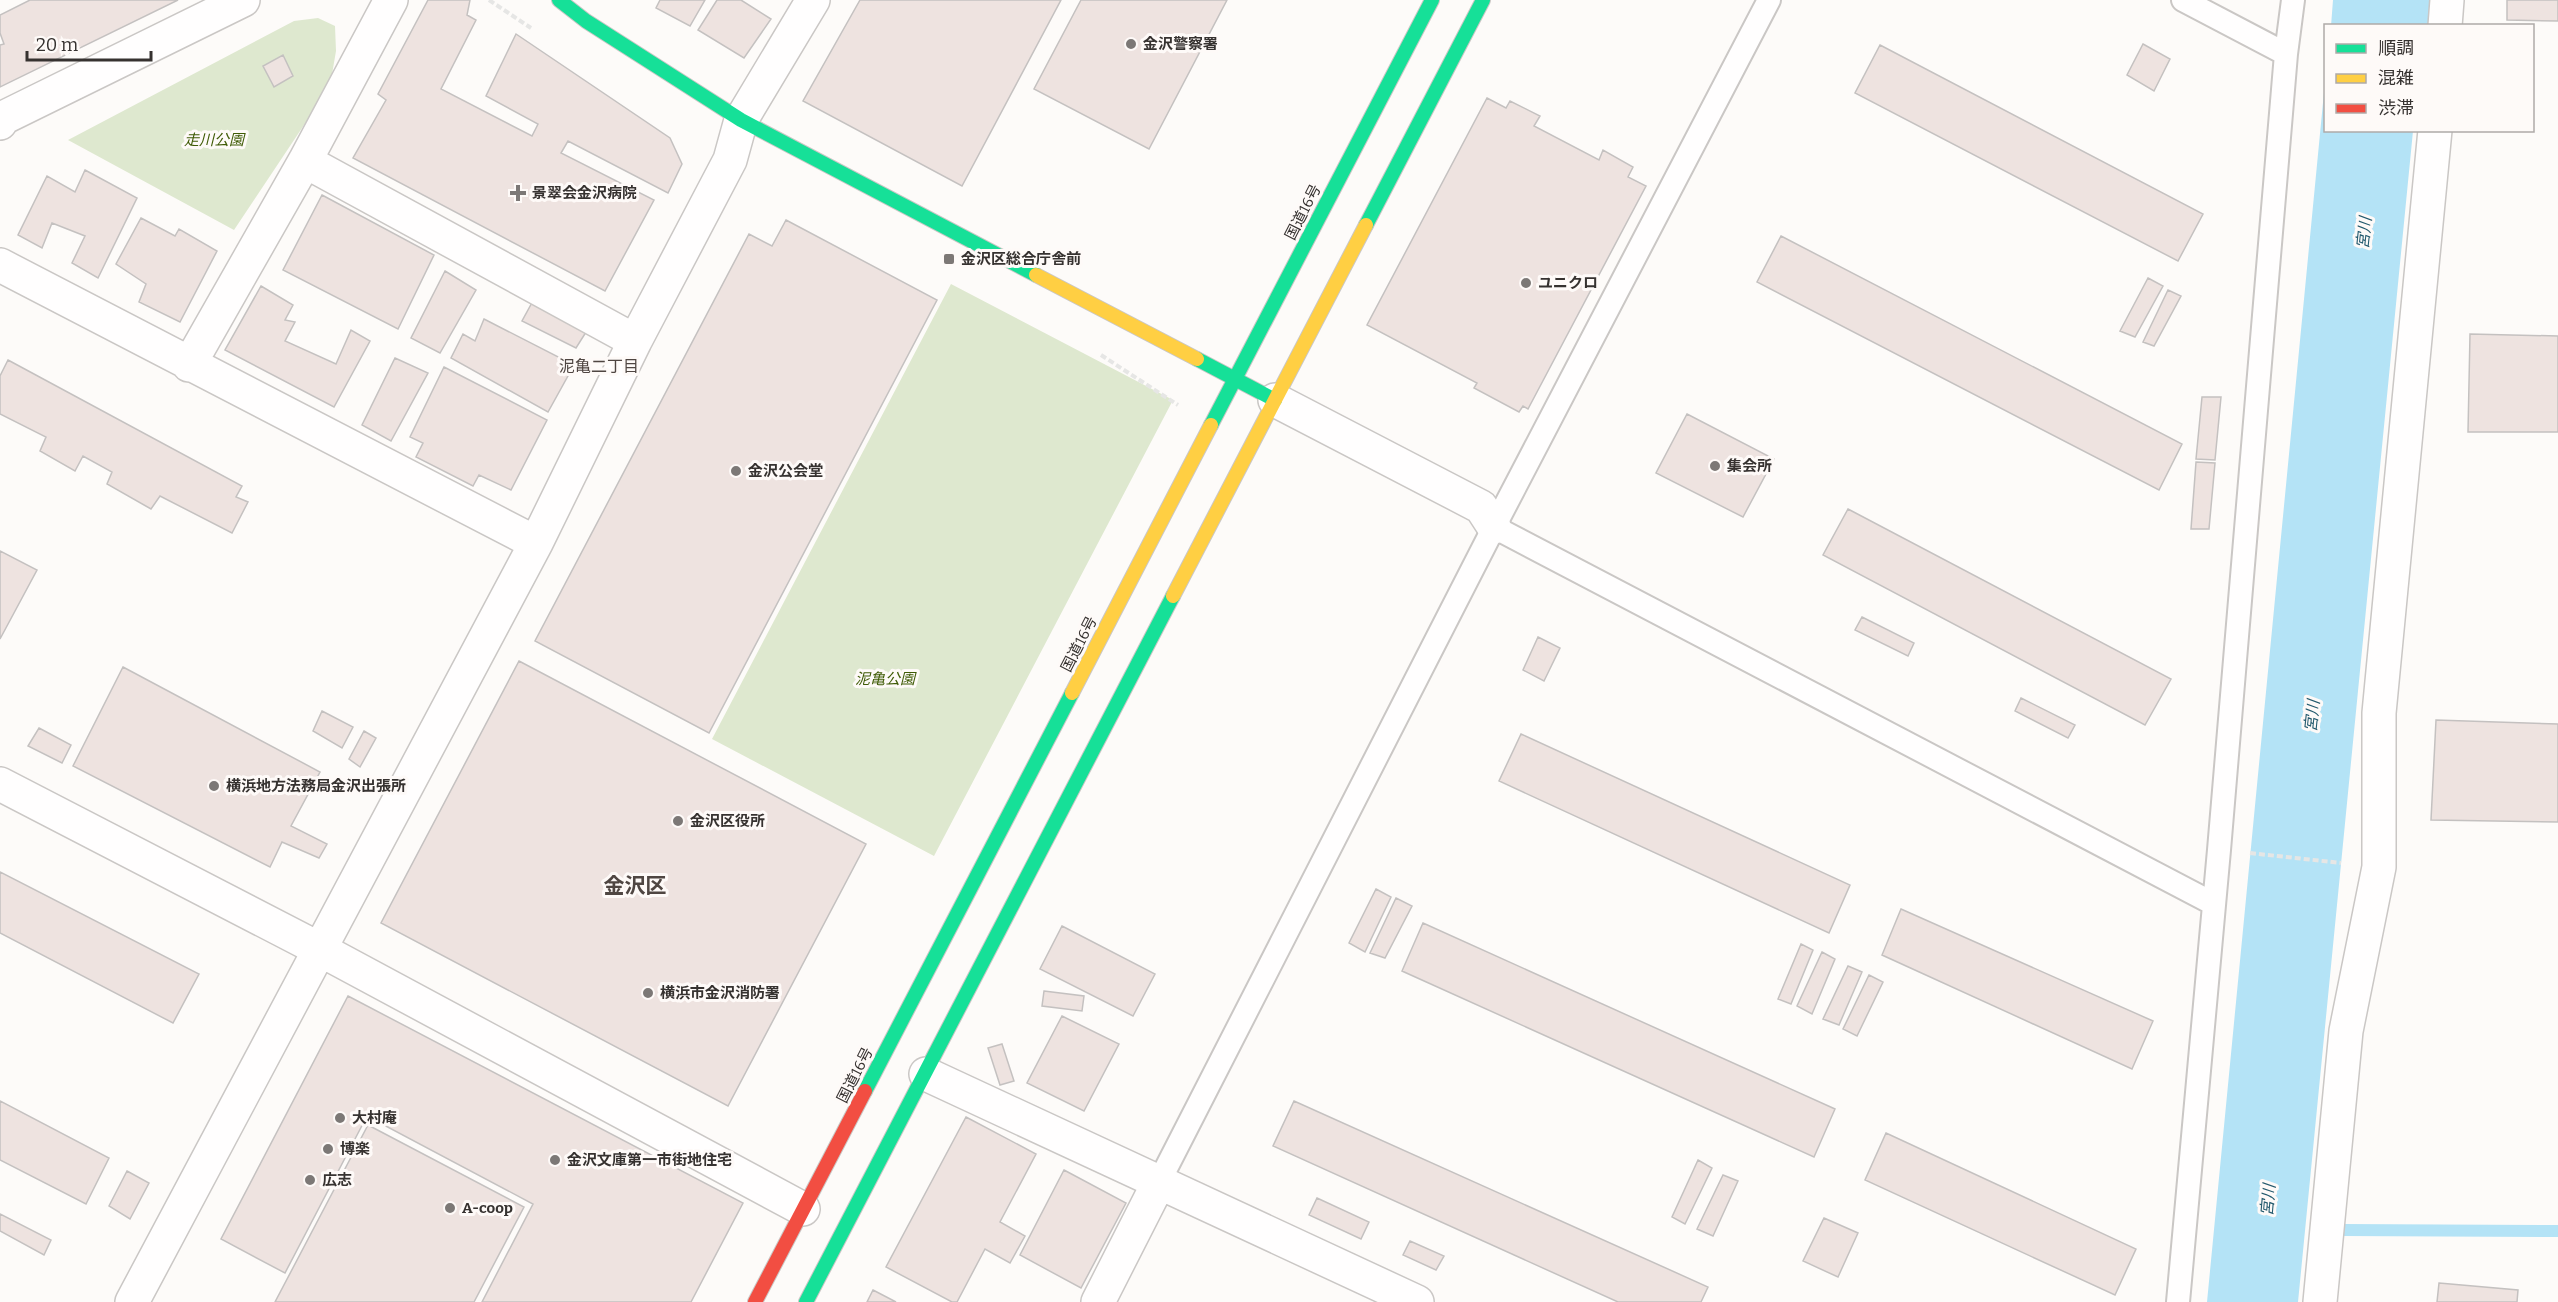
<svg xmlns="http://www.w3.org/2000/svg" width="2558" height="1302" font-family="Bitter,'Noto Sans JP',serif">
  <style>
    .green { fill: #dee8cf }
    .water { fill: #b4e3f6 }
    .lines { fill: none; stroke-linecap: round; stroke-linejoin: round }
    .stream { stroke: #b4e3f6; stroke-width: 12 }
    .building { fill: #eee3e0; stroke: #c4c1c0; stroke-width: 1.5 }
    .lane-casing { stroke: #cac7c5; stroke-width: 26 }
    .street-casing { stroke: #cac7c5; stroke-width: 36 }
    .fast-casing { stroke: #cac7c5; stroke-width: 16 }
    .slow-casing { stroke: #cac7c5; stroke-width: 16 }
    .jam-casing { stroke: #cac7c5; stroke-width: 16 }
    .path { stroke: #e6e6e5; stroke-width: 4; stroke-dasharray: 6 3; stroke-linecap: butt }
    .lane { stroke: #fffefe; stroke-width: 22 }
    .street { stroke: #fffefe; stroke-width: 33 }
    .fast { stroke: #16e098; stroke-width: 14 }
    .slow { stroke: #ffcf43; stroke-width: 14 }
    .jam { stroke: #f24e42; stroke-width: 14 }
    .poi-dot { fill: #7c7876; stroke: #fefaf8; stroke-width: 2 }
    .labels { text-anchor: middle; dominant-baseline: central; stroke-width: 6; stroke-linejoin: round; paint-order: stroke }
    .poi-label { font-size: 15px; font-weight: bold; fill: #363230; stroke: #fefaf8; text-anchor: start }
    .park-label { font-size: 15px; font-style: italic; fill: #3f5b06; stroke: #fefaf8 }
    .street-label { font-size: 15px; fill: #363230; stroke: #fefaf8 }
    .water-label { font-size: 16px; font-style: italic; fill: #22596d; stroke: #fefaf8 }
    .neighbourhood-label { font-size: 16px; fill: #4f4642; stroke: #fefaf8 }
    .district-label { font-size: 21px; font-weight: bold; fill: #4f4642; stroke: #fefaf8 }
  </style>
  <rect width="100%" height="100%" fill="#fdfbf9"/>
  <!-- green -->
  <path class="green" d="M318,18L335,26L336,51L330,86L234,230L68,140L294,21Z
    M951,284L1173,400L934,856L712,739Z"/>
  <!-- water -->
  <path class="water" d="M2333,0H2433L2429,25L2331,26Z
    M2325,82L2326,130L2413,131L2298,1302H2207Z"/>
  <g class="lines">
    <!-- stream -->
    <path class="stream" d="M2342,1230L2558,1231"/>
  </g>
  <!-- building -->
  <path class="building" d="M30,0H178L0,87V45L4,44L0,33V15Z
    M428,0H470L467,15L476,20L441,89L532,136L538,124L486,96L516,34L670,138L682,164L668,193L568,141L561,153L654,200L605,291L353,158L386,100L378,94Z
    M660,0H705L690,26L656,8Z
    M717,0H741L771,19L744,58L698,30Z
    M860,0H1061L962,186L803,101Z
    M1081,0H1227L1149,149L1034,89Z
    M2507,0H2558V21L2507,20Z
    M2143,44L2170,59L2154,91L2127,75Z
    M1880,45L2203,214L2178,261L1855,93Z
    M283,55L293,76L274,87L263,66Z
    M1487,98L1506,108L1510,101L1540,116L1534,126L1599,160L1603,150L1633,167L1628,177L1646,186L1528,409L1523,406L1519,412L1474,388L1477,383L1367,325Z
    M85,170L137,198L98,278L72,263L85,236L52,223L42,248L18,235L47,176L75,192Z
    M322,195L434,255L398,329L283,270Z
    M141,218L175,236L179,229L217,251L180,322L139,302L146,284L116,264Z
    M786,220L937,300L709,733L535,641L749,234L772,246Z
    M1781,236L2182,444L2159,490L1757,282Z
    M445,271L476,290L440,353L411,338Z
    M2148,278L2163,286L2135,337L2120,331Z
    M261,286L293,305L285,320L295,322L285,341L336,364L351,330L370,341L334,407L225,350Z
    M2168,290L2181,296L2154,346L2143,342Z
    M534,299L588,329L576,348L522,321Z
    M484,319L574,365L548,412L451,358L463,334L475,341Z
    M2470,334L2558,336V432H2468Z
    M395,358L428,373L391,441L362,425Z
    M8,360L242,486L236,497L248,502L232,533L160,496L151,509L107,484L112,472L83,456L75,471L40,451L46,437L0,414V376Z
    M444,367L547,420L511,490L479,475L473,486L416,457L423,443L410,437Z
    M2202,397H2221L2215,460L2196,459Z
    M1687,414L1774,459L1743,517L1656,473Z
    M2196,462L2215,463L2209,529H2191Z
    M1848,509L2171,679L2145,725L1823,555Z
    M0,551L37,570L0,639Z
    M1862,617L1914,643L1908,656L1855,630Z
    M1538,637L1560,648L1544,681L1523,670Z
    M519,661L866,844L728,1106L381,923Z
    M123,667L320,772L291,826L327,844L319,858L282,842L270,867L73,766Z
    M2021,698L2075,725L2068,738L2015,711Z
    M322,711L353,727L342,748L313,731Z
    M2436,720L2558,724V822L2431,820Z
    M39,728L71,745L62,763L28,746Z
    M364,731L376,738L360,767L349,759Z
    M1521,734L1850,885L1829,933L1499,781Z
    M0,872L199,974L173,1023L0,933Z
    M1376,889L1391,897L1365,952L1349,943Z
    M1396,898L1412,906L1385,958L1370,953Z
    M1901,909L2153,1021L2132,1069L1882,955Z
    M1423,923L1835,1109L1814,1157L1402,971Z
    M1062,926L1155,974L1133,1016L1040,969Z
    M1801,944L1813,950L1791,1004L1778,999Z
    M1822,952L1835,959L1812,1014L1797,1006Z
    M1848,966L1862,972L1839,1025L1823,1019Z
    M1869,975L1883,982L1857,1036L1843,1029Z
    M1044,991L1084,996L1082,1011L1042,1006Z
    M348,996L743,1203L691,1302H482L533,1204L367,1116L285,1273L221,1239Z
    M1062,1016L1119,1044L1084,1111L1027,1083Z
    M1002,1044L1014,1081L1000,1085L988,1048Z
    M0,1101L109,1158L86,1204L0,1160Z
    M1294,1101L1708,1287L1701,1302H1618L1273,1146Z
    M966,1117L1036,1154L1000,1222L1025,1236L1010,1263L985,1249L957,1302H952L886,1267Z
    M368,1125L524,1207L474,1302H275Z
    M1886,1133L2136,1249L2115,1295L1865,1180Z
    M1698,1160L1712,1168L1685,1224L1672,1217Z
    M1064,1170L1126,1203L1081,1288L1020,1255Z
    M127,1171L149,1183L130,1219L109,1206Z
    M1723,1175L1738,1181L1713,1236L1697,1229Z
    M1317,1198L1369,1222L1361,1239L1309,1215Z
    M0,1214L51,1240L44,1255L0,1231Z
    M1824,1218L1858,1233L1838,1277L1803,1261Z
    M1410,1241L1444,1256L1436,1270L1403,1255Z
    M2439,1283L2518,1290L2517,1302H2437Z
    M873,1290L896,1302H867Z"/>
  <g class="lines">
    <!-- lane casing -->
    <g class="lane-casing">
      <path id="lane" d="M2183,0L2286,54
        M1494,527L2214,904
        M1159,1182L1494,527L1769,0
        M2178,1302L2219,850L2286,54L2293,0"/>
    </g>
    <!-- street casing -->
    <g class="street-casing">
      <path id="street" d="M2445,26L2447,0
        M0,123L3,118L243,0
        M305,161L635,341
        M0,265L536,543
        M189,365L305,161L391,0
        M1275,400L1481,507L1494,527
        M0,784L321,950L803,1209
        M926,1074L1417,1302
        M132,1302L536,543L635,341L730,160L741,120L813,0
        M1098,1302L1159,1182
        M2320,1302L2346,1031L2379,867V713L2435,130"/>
    </g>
    <!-- fast casing -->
    <g class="fast-casing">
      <path id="fast" d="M559,0L586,21L741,120L1036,275
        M1366,225L1483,0
        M1197,359L1275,400
        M1211,425L1432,0
        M865,1091L1072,693
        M806,1302L1173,596"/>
    </g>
    <!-- slow casing -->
    <g class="slow-casing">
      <path id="slow" d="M1036,275L1197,359
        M1173,596L1366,225
        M1072,693L1211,425"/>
    </g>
    <!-- jam casing -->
    <g class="jam-casing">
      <path id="jam" d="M755,1302L865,1091"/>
    </g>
    <!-- path -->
    <path class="path" d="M489,0L531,28
      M1101,355L1178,405
      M2250,853L2341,863"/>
    <!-- lane -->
    <use href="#lane" class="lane"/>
    <!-- street -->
    <use href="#street" class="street"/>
    <!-- fast -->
    <use href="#fast" class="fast"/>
    <!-- slow -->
    <use href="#slow" class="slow"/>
    <!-- jam -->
    <use href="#jam" class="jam"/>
  </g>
  <!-- markers -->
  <g class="poi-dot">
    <circle cx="1131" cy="44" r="6"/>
    <path d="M515 184h6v6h6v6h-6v6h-6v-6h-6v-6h6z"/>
    <rect x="943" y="253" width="12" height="12" rx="3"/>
    <circle cx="1526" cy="283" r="6"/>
    <circle cx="1715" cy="466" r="6"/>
    <circle cx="736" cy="471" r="6"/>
    <circle cx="214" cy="786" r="6"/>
    <circle cx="678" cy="821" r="6"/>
    <circle cx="648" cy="993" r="6"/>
    <circle cx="340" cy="1118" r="6"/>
    <circle cx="328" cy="1149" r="6"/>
    <circle cx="555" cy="1160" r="6"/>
    <circle cx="310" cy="1180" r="6"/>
    <circle cx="450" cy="1208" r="6"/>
  </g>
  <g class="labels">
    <!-- poi labels -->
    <g class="poi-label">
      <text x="1143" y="44">金沢警察署</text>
      <text x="532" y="193">景翠会金沢病院</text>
      <text x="961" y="259">金沢区総合庁舎前</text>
      <text x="1538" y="283">ユニクロ</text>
      <text x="1727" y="466">集会所</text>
      <text x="748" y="471">金沢公会堂</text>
      <text x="226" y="786">横浜地方法務局金沢出張所</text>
      <text x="690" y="821">金沢区役所</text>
      <text x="660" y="993">横浜市金沢消防署</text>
      <text x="352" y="1118">大村庵</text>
      <text x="340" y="1149">博楽</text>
      <text x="567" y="1160">金沢文庫第一市街地住宅</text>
      <text x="322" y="1180">広志</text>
      <text x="462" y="1208">A-coop</text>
    </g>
    <!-- park labels -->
    <g class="park-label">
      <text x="214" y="140">走川公園</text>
      <text x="885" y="679">泥亀公園</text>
    </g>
    <!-- street labels -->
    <g class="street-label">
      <text transform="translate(1303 212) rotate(-63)">国道16号</text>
      <text transform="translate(1079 644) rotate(-63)">国道16号</text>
      <text transform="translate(855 1075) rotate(-63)">国道16号</text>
    </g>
    <!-- water labels -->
    <g class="water-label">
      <text transform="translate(2364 233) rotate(-84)">宮川</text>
      <text transform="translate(2312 716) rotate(-84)">宮川</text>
      <text transform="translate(2268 1200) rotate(-85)">宮川</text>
    </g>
    <!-- neighbourhood labels -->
    <g class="neighbourhood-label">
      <text x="599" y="366">泥亀二丁目</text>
    </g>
    <!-- district labels -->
    <g class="district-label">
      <text x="635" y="886">金沢区</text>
    </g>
  </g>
  <!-- legend -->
  <rect x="2324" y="24" width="210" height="108" fill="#fefaf8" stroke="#aeaaa8" stroke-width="1.5"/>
  <rect x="2336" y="44" width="30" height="9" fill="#16e098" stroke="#aeaaa8" stroke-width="1.5"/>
  <text x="2378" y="54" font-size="18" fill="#363230">順調</text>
  <rect x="2336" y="74" width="30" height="9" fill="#ffcf43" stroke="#aeaaa8" stroke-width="1.5"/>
  <text x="2378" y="84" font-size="18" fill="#363230">混雑</text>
  <rect x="2336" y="104" width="30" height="9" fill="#f24e42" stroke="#aeaaa8" stroke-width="1.5"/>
  <text x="2378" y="114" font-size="18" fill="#363230">渋滞</text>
  <!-- scale -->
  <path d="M27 51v9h124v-9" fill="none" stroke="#363230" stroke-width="3"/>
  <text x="36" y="51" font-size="18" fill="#363230" stroke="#fefaf8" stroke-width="4.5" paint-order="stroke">20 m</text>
</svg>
